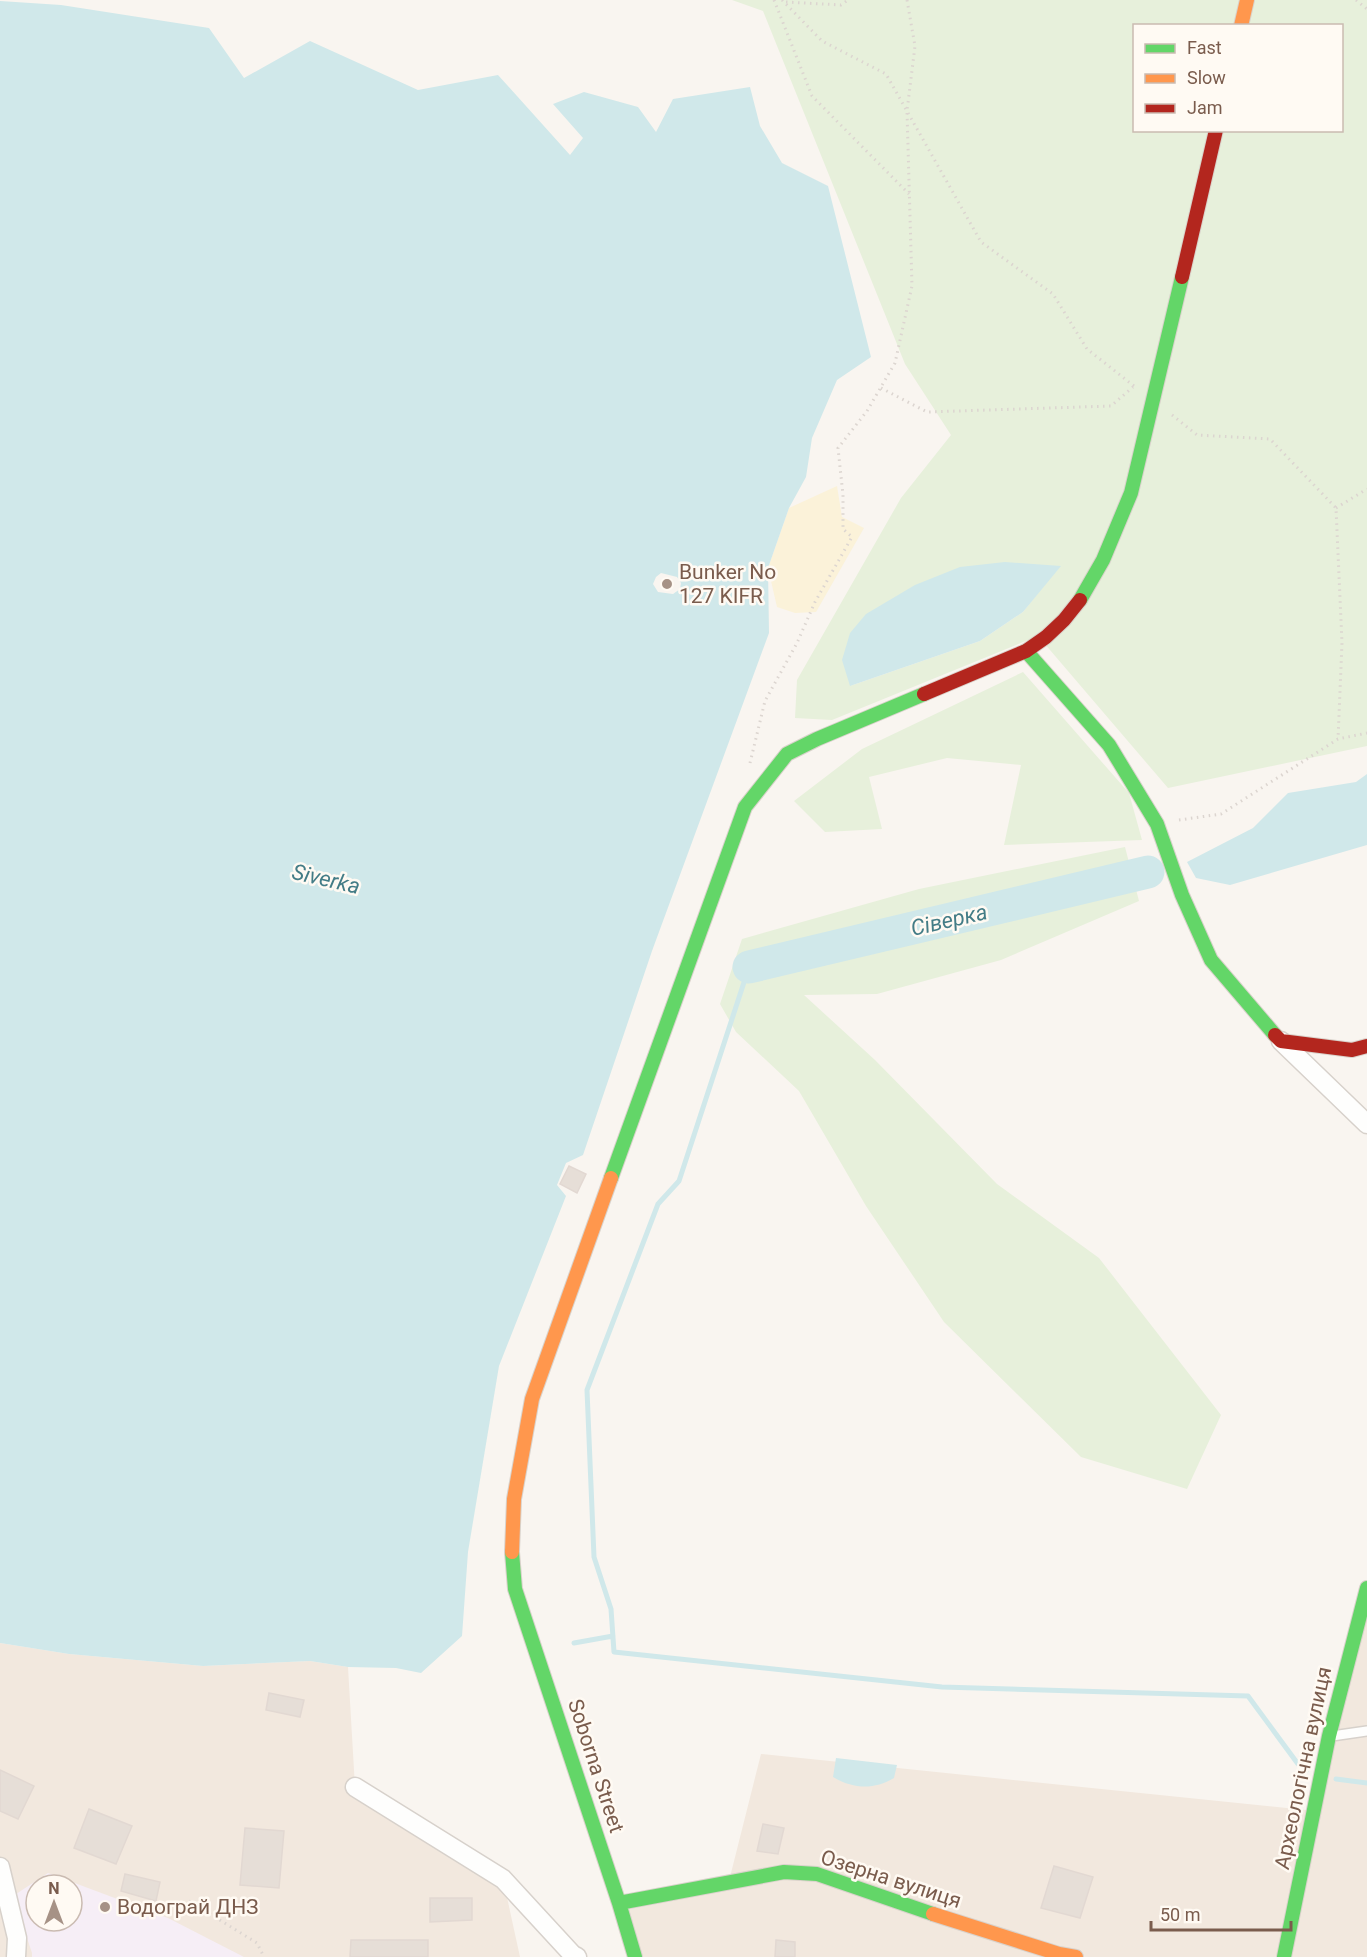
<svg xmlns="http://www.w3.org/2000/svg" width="1367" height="1957" font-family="Roboto,sans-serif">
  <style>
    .residential { fill: #f2e8de; fill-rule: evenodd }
    .education { fill: #f6eef6; fill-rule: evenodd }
    .green { fill: #e7f0db; fill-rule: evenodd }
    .sand { fill: #fbf2d9 }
    .water { fill: #d0e8ea; fill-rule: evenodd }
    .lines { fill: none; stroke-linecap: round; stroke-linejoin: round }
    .stream { stroke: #d0e8ea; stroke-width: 5 }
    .river { stroke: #d0e8ea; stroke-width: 33 }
    .building { fill: #e6ded7; stroke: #e2d8d2; stroke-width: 1.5 }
    .lane-casing { stroke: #d7d1cb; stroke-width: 12 }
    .street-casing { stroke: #d7d1cb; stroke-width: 21 }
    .fast-casing { stroke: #d9d2cb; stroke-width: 16 }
    .slow-casing { stroke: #d9d2cb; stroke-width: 16 }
    .jam-casing { stroke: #d9d2cb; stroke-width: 16 }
    .path { stroke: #dcd5d0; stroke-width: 3; stroke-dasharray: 1.5 4.5; stroke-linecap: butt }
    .lane { stroke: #fefefd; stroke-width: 9 }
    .street { stroke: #fefefd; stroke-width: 18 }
    .fast { stroke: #63d668; stroke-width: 14 }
    .slow { stroke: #ff974d; stroke-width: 14 }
    .jam { stroke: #b3261e; stroke-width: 14 }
    .poi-dot { fill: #a69286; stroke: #fffaf3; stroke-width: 2 }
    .labels { text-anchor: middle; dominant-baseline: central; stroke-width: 5; stroke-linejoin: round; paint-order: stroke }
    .poi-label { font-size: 21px; fill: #7a5c4d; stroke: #fffaf3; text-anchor: start }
    .street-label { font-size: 21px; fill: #7a5c4d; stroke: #fffaf3 }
    .water-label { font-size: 22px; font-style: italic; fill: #437c86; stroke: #fffaf3 }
  </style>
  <rect width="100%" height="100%" fill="#f9f5f0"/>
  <!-- residential -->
  <path class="residential" d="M1367,1588V1957H635L619,1903L729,1881L761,1754L1315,1811Z
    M0,1643L69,1654L203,1666L310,1661L348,1667L355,1787L503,1879L520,1957H0ZM36,1885H72V1921H36Z"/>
  <!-- education -->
  <path class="education" d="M48,1873L168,1918L244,1957H32V1953L13,1896ZM36,1885H72V1921H36Z"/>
  <!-- green -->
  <path class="green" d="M732,0H1367V746L1168,788L1038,636L832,720L795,718L797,680L901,498L951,435L905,364L763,11ZM1134,26H1342V130H1134ZM1038,593L1023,612L980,641L850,686Z
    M1023,672L1129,793L1142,840L1004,845L1021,765L947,758L869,777L882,829L825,832L794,801L862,749Z
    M1125,847L1139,901L1001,960L877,994L804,995L875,1060L997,1184L1099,1258L1221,1415L1187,1489L1081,1457L944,1322L866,1206L799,1091L736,1032L720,1004L742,939L919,889Z"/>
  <!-- sand -->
  <path class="sand" d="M837,486L842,517L864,528L816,612L795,613L777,607L768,568L789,508Z"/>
  <!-- water -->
  <path class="water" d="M0,1L61,5L209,28L244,78L310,41L418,90L498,75L570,155L583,138L553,104L584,92L638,107L656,132L673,99L750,87L760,126L782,163L828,186L871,357L837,380L812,438L806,477L789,508L768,568L769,633L652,951L583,1155L566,1163L557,1185L566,1196L499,1366L468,1552L462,1636L421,1673L396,1668L348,1667L310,1661L203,1666L69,1654L0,1643ZM661,573L677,577L681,583L680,589L673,594L658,592L653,584L656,577Z
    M1005,562L1061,566L1023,612L980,641L850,686L842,660L850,633L866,614L915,585L960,567Z
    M1367,774V845L1230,885L1196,878L1187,862L1253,828L1288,793L1356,782Z
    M836,1758L897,1765L894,1778C874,1790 853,1789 833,1777Z"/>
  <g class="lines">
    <!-- stream -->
    <path class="stream" d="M749,967L679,1181L658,1204L587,1390L594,1557L611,1609L614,1652L942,1687L1248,1696L1298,1764L1306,1771
      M574,1643L613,1636
      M1336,1779L1367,1783"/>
    <!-- river -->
    <path class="river" d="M749,967L1148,872"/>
  </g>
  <!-- building -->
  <path class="building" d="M569,1166L586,1174L577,1193L560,1184Z
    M269,1693L304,1700L300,1717L266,1710Z
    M0,1770L34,1786L18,1819L0,1811Z
    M89,1809L132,1826L116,1864L74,1848Z
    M763,1824L784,1828L778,1854L757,1851Z
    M245,1828L284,1831L279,1888L240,1885Z
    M1054,1866L1093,1877L1080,1918L1041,1908Z
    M125,1874L160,1882L156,1901L121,1891Z
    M430,1898H472V1920L430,1922Z
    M351,1940H428V1957H350Z
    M776,1940L795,1942V1957H775Z"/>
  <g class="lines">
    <!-- lane casing -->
    <g class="lane-casing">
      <path id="lane" d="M1332,1736L1367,1731"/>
    </g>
    <!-- street casing -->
    <g class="street-casing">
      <path id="street" d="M1281,1041L1367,1124
        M355,1787L503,1879L573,1955L577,1957
        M0,1867L17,1938L16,1957"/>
    </g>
    <!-- fast casing -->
    <g class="fast-casing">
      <path id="fast" d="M1080,600L1103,560L1131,493L1182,277
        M1026,651L1109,745L1157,824L1182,895L1211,960L1275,1035
        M611,1178L745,807L787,754L817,739L924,694
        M512,1552L515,1589L619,1903L635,1957
        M619,1903L784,1872L817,1874L933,1914
        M1284,1957L1329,1736L1367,1588"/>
    </g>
    <!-- slow casing -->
    <g class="slow-casing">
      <path id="slow" d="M1241,26L1247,0
        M512,1552L514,1499L532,1399L611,1178
        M933,1914L1059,1954L1076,1957"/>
    </g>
    <!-- jam casing -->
    <g class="jam-casing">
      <path id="jam" d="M1182,277L1216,130
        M924,694L1026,651L1046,637L1064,620L1080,600
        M1275,1035L1281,1041L1352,1050L1367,1046"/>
    </g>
    <!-- path -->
    <path class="path" d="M774,0L812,96L909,194
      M782,0L822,41L886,74L981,242L1053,294L1087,349L1134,386
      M1356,0L1367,9
      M786,2L841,5L848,0
      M881,388L927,412L1111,406L1133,387
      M1172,415L1197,435L1270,439L1336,508L1342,643L1338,739
      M1336,508L1367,489
      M750,763L765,701L797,643L815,602L852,537L843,529V495L838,448L867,411L895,363L912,286L907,111L915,46L907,0
      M1179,820L1221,814L1338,739L1367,733
      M189,1901L257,1943L264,1957"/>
    <!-- lane -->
    <use href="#lane" class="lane"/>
    <!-- street -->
    <use href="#street" class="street"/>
    <!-- fast -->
    <use href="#fast" class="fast"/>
    <!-- slow -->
    <use href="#slow" class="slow"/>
    <!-- jam -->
    <use href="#jam" class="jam"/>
  </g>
  <!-- markers -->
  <g class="poi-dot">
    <circle cx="667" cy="584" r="6"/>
    <circle cx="105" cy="1907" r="6"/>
  </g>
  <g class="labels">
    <!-- poi labels -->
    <g class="poi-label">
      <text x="679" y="572">Bunker No<tspan x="679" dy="24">127 KIFR</tspan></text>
      <text x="117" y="1907">Водограй ДНЗ</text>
    </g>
    <!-- street labels -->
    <g class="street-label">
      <text transform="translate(596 1766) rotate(72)">Soborna Street</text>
      <text transform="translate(1303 1768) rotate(-78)">Археологічна вулиця</text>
      <text transform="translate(891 1879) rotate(18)">Озерна вулиця</text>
    </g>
    <!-- water labels -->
    <g class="water-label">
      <text transform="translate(326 879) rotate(13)">Siverka</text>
      <text transform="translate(949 920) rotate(-13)">Сіверка</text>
    </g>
  </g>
  <!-- legend -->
  <rect x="1133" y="24" width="210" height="108" fill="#fffaf3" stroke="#cabbb1" stroke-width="1.5"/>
  <rect x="1145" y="44" width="30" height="9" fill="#63d668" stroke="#cabbb1" stroke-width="1.5"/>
  <text x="1187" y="54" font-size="18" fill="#7a5c4d">Fast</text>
  <rect x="1145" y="74" width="30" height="9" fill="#ff974d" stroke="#cabbb1" stroke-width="1.5"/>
  <text x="1187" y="84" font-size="18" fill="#7a5c4d">Slow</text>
  <rect x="1145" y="104" width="30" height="9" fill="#b3261e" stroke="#cabbb1" stroke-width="1.5"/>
  <text x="1187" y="114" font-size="18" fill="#7a5c4d">Jam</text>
  <!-- north arrow -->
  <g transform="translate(54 1903)"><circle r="28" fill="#fffaf3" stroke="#cabbb1" stroke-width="1.5"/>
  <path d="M0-4.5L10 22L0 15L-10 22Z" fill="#a69286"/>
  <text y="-9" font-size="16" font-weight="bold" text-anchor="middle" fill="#7a5c4d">N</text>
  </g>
  <!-- scale -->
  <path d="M1151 1921v9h140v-9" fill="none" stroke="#7a5c4d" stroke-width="3"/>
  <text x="1160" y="1921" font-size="18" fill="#7a5c4d" stroke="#fffaf3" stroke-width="4.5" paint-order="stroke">50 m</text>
</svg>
